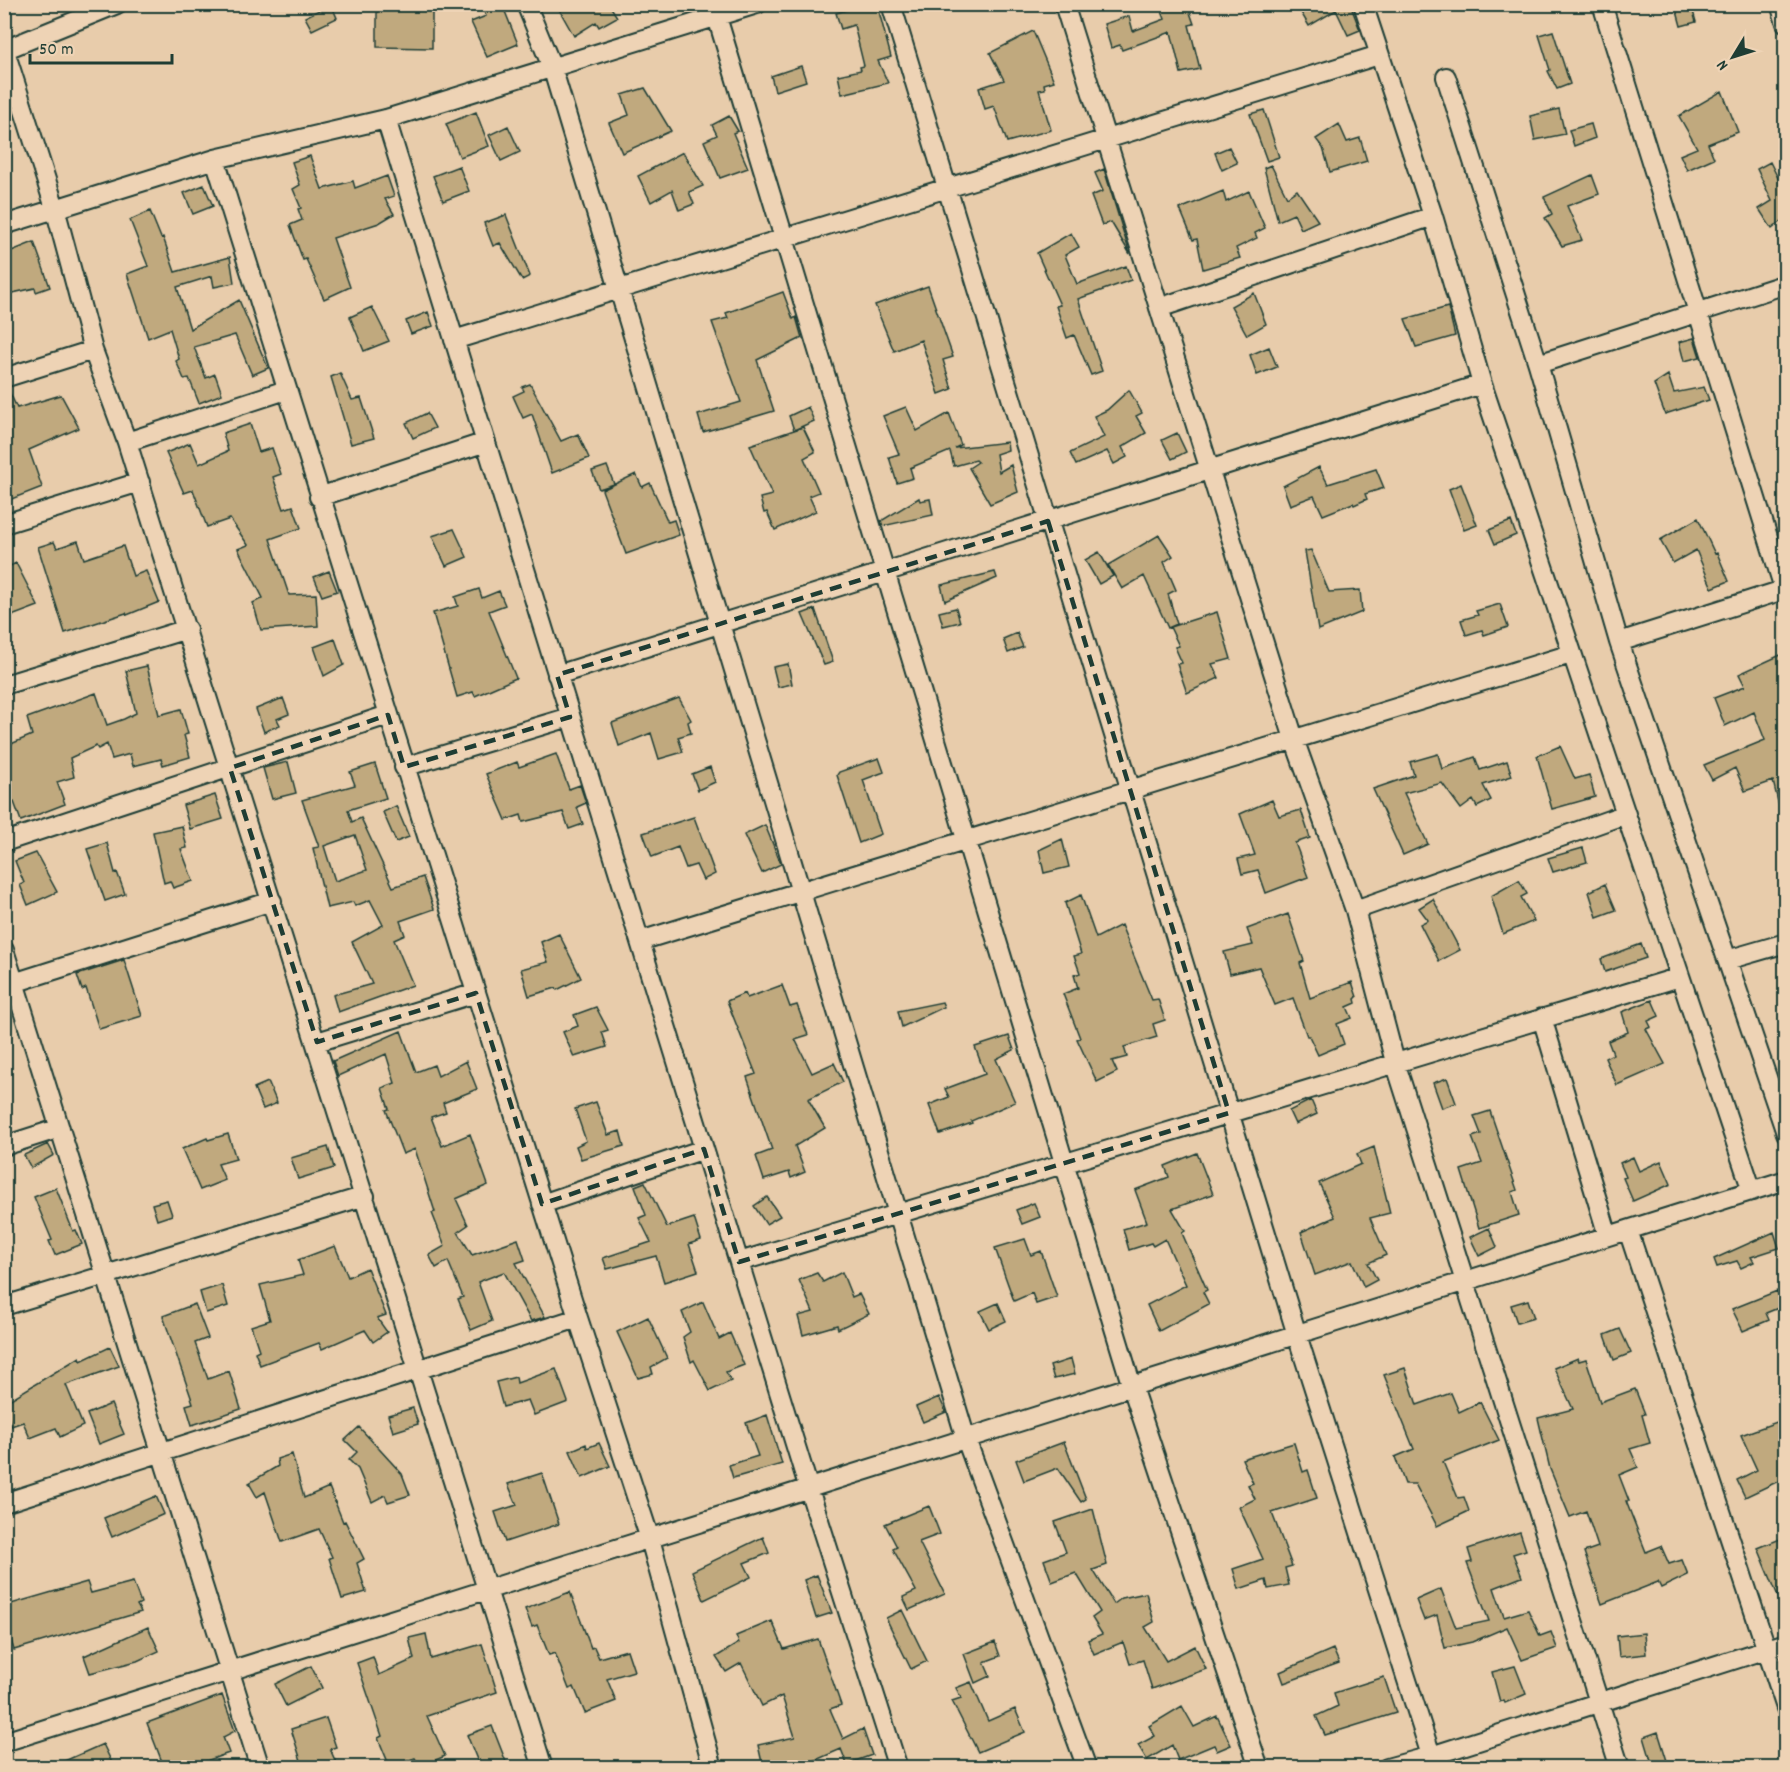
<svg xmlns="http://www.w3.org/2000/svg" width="1790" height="1772" font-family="Dekko,sans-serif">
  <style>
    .building { fill: #c0a97e; stroke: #1f3d34; stroke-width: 1.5; fill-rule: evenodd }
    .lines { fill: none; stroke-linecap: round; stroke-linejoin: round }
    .street-casing { stroke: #1f3d34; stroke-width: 22 }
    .street { stroke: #eed3b5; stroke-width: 18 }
    .marked { fill: none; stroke: #1f3d34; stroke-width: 4.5; stroke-dasharray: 12 8; stroke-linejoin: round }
  </style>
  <rect width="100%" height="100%" fill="#e8ccab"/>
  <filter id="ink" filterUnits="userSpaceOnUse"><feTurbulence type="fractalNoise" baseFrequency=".0167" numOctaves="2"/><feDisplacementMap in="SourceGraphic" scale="12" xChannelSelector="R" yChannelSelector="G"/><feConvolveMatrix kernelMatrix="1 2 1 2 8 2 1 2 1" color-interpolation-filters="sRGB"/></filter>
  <g filter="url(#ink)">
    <!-- building -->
    <path class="building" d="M331,4L337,18L312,30L305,17Z
      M377,4H432V48L377,47Z
      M481,4H502L518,44L487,57L471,22L486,16Z
      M556,4H609L617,17L599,27L596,22L574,36Z
      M867,4H877L891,57L878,61L888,83L842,94L838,75L861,70L860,67L864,66L854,25L841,29L836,13Z
      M1173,4H1187L1194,24L1189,25L1200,69L1181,73L1171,32L1122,50L1120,45L1111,48L1104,24L1129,16L1133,31L1165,19L1161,9Z
      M1296,4H1350L1360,30L1348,35L1336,10L1309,26Z
      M1675,4H1691L1696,22L1681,26Z
      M1033,31L1054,81L1044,84L1045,89L1039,90L1051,130L1007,142L994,106L985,109L979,88L1004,80L990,53Z
      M1553,31L1570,84L1557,89L1548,71L1550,70L1539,35Z
      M801,66L806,81L775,91L771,76Z
      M645,88L671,131L622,153L609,123L629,115L622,95Z
      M1722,91L1738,132L1708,144L1714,158L1687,170L1680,155L1697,148L1679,116Z
      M1559,109L1565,134L1535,140L1530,116Z
      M1264,110L1279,157L1267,161L1250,114Z
      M476,112L489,146L460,157L446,124Z
      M729,116L738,131L733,133L748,168L720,178L704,141L717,135L712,125Z
      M1339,124L1347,142L1360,138L1367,161L1330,172L1323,148L1316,139Z
      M1591,124L1595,138L1574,146L1569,130Z
      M508,126L520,152L501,161L489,135Z
      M1229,147L1237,163L1222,170L1215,153Z
      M683,152L703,186L689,192L694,204L679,210L672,190L651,202L638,176Z
      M310,156L322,189L353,181L355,188L387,176L394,196L385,199L394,214L379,223L333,238L350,287L324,299L306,259L303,260L290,225L302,220L298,209L301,208L293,189L300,185L292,162Z
      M1770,162L1785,192V227L1782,221L1772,229L1759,209L1772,201L1757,169Z
      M1271,165L1287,197L1297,190L1318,221L1301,229L1294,214L1278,221L1264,168Z
      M459,166L469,191L443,201L433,176Z
      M1104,169L1130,254L1111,222L1102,225L1091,196L1103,191L1095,173Z
      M1592,175L1599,194L1567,206L1582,240L1562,246L1545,218L1552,214L1544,197Z
      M204,185L213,206L193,214L184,193Z
      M1223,191L1226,202L1249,191L1265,228L1255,233L1257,238L1236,248L1240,258L1203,269L1197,239L1193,240L1180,209Z
      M150,211L161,238L163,237L175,272L230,257L234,283L214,287L212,276L177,287L190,329L239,300L268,368L252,375L235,335L194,347L206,378L215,374L222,394L199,403L189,378L184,379L176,361L179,359L170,329L148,338L127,274L148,266L130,220Z
      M506,215L530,276L522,280L500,243L493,246L484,223Z
      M1071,233L1079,247L1065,255L1077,284L1126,266L1131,280L1078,299L1102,371L1091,375L1074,335L1067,338L1056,306L1060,305L1037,253Z
      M34,242L50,287L36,292L35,288L8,294L4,280V254Z
      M928,286L953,357L943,360L952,389L939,394L921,340L894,351L875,305Z
      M783,292L793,319L796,317L802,338L757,360L774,411L703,432L698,415L741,402L712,322L728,318L726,313Z
      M1254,293L1266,324L1247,335L1231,306Z
      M372,307L389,341L364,351L350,317Z
      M1448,307L1455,336L1416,347L1405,319Z
      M428,312L433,326L411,334L406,321Z
      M1694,338L1700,357L1684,361L1679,342Z
      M1269,347L1277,367L1257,375L1250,355Z
      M340,373L352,400L361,398L374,438L351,444L331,377Z
      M1668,375L1674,393L1704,387L1709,400L1665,414L1654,384Z
      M530,384L561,441L578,434L589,458L552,473L532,414L523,418L513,396L524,391L522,387Z
      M4,389H8L17,408L61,395L79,428L29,450L42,487L4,502Z
      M1129,390L1142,413L1136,416L1146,433L1122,447L1127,457L1114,464L1107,451L1076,465L1070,453L1104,437L1094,416L1107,410Z
      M808,407L814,421L794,430L789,416Z
      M906,407L917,431L949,413L961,445L955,448L1007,442L1008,450L996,454L999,472L1011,465L1018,492L990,504L969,468L978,462L976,460L954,466L950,451L910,468L913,478L897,483L889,457L899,454L883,416Z
      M427,413L435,428L413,438L406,423Z
      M250,424L259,452L272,448L281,474L273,477L284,509L293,506L301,528L270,539L289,595L316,594L318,626L261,630L253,603L263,598L238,549L248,545L230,519L207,527L193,490L184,493L166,453L190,443L199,464L228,451L223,433Z
      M803,427L815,452L804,458L819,492L809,496L816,511L775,530L767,512L764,513L760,498L772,495L750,445Z
      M1177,433L1186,452L1172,459L1162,440Z
      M607,466L614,484L599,489L592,471Z
      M1319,467L1328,484L1376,469L1384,488L1365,494L1367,499L1354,505L1353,503L1323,515L1314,496L1290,505L1283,486Z
      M636,474L642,487L650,483L668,522L674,520L679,535L626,554L602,490Z
      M1461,484L1477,525L1464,530L1449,489Z
      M919,498L920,501L930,499L933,515L883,526L881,521Z
      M1698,518L1715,554L1717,553L1729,581L1712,588L1696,550L1673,563L1660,540Z
      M1511,521L1516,535L1495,544L1489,530Z
      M454,529L467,557L446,566L432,536Z
      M1159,535L1173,556L1164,562L1176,590L1168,594L1177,624L1168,628L1144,576L1122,589L1108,565Z
      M78,541L84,559L123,546L133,576L146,571L159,602L127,615L126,613L65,633L38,547L54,542L57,548Z
      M1311,550L1329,592L1360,590L1362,612L1318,630L1305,551Z
      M1099,552L1113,576L1099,584L1085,560Z
      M16,563L38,606L4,619V569Z
      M329,571L337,591L322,596L314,577Z
      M995,572L997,578L945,601L941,585Z
      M479,589L482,598L499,591L505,605L489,611L516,678L475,696L473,692L457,697L433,613L458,606L455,597Z
      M1500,604L1508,627L1484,635L1482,630L1466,635L1461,620L1478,615L1476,611Z
      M956,608L960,622L943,626L939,612Z
      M815,609L833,662L824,665L802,614Z
      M1217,612L1231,659L1212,664L1219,678L1187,693L1177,664L1182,663L1175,647L1179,646L1170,627Z
      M1017,633L1023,647L1008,653L1003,639Z
      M335,639L344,665L324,676L314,647Z
      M1785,653V809L1780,810L1773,781L1745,791L1735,768L1712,780L1704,765L1765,740L1754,712L1725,726L1714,698L1745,686L1739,674Z
      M788,664L792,684L778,687L773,667Z
      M147,666L159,715L181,709L188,734L184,735L190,757L163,765L161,759L133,766L130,754L112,759L107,744L98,749L96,746L70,758L74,777L57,782L65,804L21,821L14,802L4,805V747L32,735L27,718L96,693L107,725L124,719L136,713L126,671Z
      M283,698L289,714L277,719L280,725L264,732L256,709Z
      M679,698L691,720L688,722L691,733L678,737L683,752L659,759L651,733L619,746L612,723Z
      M1560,746L1575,779L1589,775L1595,797L1552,809L1537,756Z
      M556,754L569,789L580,785L586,803L577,807L583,824L569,829L563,812L523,822L521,815L506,820L486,774L517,762L519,767Z
      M1438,754L1442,769L1475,757L1480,770L1507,761L1512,776L1483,785L1491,800L1477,807L1473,800L1461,809L1442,783L1404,793L1428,844L1403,855L1373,789L1414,775L1410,762Z
      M879,758L884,772L863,780L881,834L859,843L837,775L839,772Z
      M288,762L296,793L272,799L263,768Z
      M375,764L386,798L348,810L352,822L361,818L393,887L423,877L434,909L400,921L405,935L394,940L413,985L338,1012L333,995L372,984L352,942L383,925L370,900L355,906L353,902L327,908L313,848L319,847L302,800L355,785L350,772ZM355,835L367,870L335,881L324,846Z
      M710,767L715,782L698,790L692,774Z
      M215,795L223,819L190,829L183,805Z
      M1272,800L1279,816L1301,810L1310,838L1295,843L1308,877L1266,893L1258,870L1242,874L1238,859L1255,855L1240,814Z
      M396,806L409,837L396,842L383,812Z
      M694,817L715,874L703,880L696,865L686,868L678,847L652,857L643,833Z
      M765,825L781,864L762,873L744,835Z
      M182,826L187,848L181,849L193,881L173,888L170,881L164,883L153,832Z
      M1062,839L1069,867L1044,873L1039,850Z
      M107,843L115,873L117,872L125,894L105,901L87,849Z
      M1583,848L1587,862L1553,872L1548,858Z
      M36,853L57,892L28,905L20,885L24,883L15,861Z
      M1519,880L1527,894L1521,897L1534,921L1503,934L1491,896Z
      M1605,884L1616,910L1597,917L1589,892Z
      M1081,895L1096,938L1121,925L1152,1000L1158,999L1165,1020L1153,1024L1157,1037L1124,1047L1127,1057L1112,1061L1117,1072L1097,1082L1077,1039L1080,1038L1063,994L1078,988L1074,975L1080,973L1074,956L1081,954L1065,903Z
      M1433,899L1460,950L1439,961L1420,924L1428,920L1419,908Z
      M1288,914L1304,961L1300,963L1310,998L1352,982L1357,997L1355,999L1356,1003L1347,1007L1352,1018L1337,1024L1344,1044L1318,1055L1309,1036H1307L1293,998L1275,1005L1259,967L1230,974L1224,952L1253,945L1247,929Z
      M559,934L581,978L557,990L556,988L529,996L521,969L548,962L541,942Z
      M1641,944L1646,958L1605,972L1601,959Z
      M124,960L142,1016L99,1029L86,988L82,990L77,975Z
      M782,985L790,1007L797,1005L808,1035L795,1039L812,1073L834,1063L843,1082L808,1099L825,1128L795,1146L805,1172L791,1178L789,1172L764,1180L756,1156L772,1150L747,1077L756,1074L727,1001L745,993L747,998Z
      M1652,1000L1659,1016L1648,1021L1651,1027L1646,1029L1665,1064L1617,1085L1605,1058L1613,1054L1608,1041L1628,1032L1622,1012Z
      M942,1002L944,1007L902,1027L898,1011Z
      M596,1007L608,1030L602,1032L607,1047L574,1057L563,1032L578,1026L574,1015Z
      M401,1031L416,1072L434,1065L438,1076L466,1061L477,1089L443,1103L446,1112L431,1117L442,1146L470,1134L488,1185L456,1199L468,1225L458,1232L472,1255L518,1239L525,1260L516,1263L545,1317L531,1321L504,1272L478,1282L492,1321L471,1330L458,1299L463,1297L448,1261L436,1268L429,1255L445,1246L432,1213L435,1212L415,1149L403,1154L386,1110L389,1109L382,1088L395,1083L386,1054L338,1076L333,1061Z
      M1009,1036L1014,1050L996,1059L1015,1102L971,1121L972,1123L940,1134L929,1105L949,1097L945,1089L985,1074L975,1047Z
      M1447,1078L1456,1103L1442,1108L1433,1083Z
      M268,1082L277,1103L263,1109L254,1088Z
      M1311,1100L1317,1114L1295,1124L1289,1111Z
      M596,1102L608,1135L620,1131L624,1146L581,1159L576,1146L586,1141L575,1109Z
      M1490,1111L1517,1190L1512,1192L1519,1215L1479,1228L1461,1170L1482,1163L1472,1137L1481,1134L1474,1116Z
      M228,1134L236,1159L218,1164L225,1180L200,1190L182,1149L207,1138L208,1140Z
      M48,1144L54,1155L31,1168L24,1155Z
      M328,1147L334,1168L298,1179L291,1158Z
      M1374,1147L1390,1213L1370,1218L1386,1255L1368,1263L1377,1280L1364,1287L1352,1261L1315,1275L1301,1232L1335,1217L1319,1183L1361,1164L1357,1154Z
      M1197,1153L1213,1194L1172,1209L1185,1231L1182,1233L1207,1290L1203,1292L1209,1304L1159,1331L1147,1305L1186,1285L1165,1239L1153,1246L1151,1243L1129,1250L1123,1229L1147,1222L1135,1190L1169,1177L1165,1166Z
      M1633,1157L1639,1171L1661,1161L1671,1184L1633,1201L1623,1178L1626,1177L1620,1163Z
      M645,1182L667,1227L694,1218L701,1240L689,1244L698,1271L664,1282L656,1256L607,1269L603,1258L651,1242L639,1218L646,1215L635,1186Z
      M56,1188L73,1231L76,1230L82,1244L55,1255L49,1241L52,1240L34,1197Z
      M767,1197L780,1216L766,1224L754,1206Z
      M167,1200L172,1215L157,1220L152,1204Z
      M1034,1203L1040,1217L1022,1224L1016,1210Z
      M1489,1228L1497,1247L1479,1256L1470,1237Z
      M1774,1232L1779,1248L1751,1257L1754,1262L1741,1268L1737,1261L1717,1267L1714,1259Z
      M1025,1239L1031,1255L1041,1251L1057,1297L1036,1304L1032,1293L1014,1301L995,1248Z
      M335,1246L348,1277L367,1268L386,1315L377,1318L387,1332L373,1342L365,1330L322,1349L319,1343L260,1365L255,1352L259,1350L251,1326L270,1320L260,1285L303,1275L298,1260Z
      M842,1272L852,1297L859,1294L869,1314L838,1329L837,1325L803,1335L798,1316L813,1312L799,1280L817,1273L823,1282Z
      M222,1285L228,1306L206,1313L200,1292Z
      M1777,1291L1783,1306L1766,1313L1769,1320L1743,1331L1732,1309Z
      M1528,1300L1534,1318L1517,1323L1511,1305Z
      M703,1302L719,1339L730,1333L744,1365L726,1372L731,1381L710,1391L694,1360L691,1362L683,1337L690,1332L682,1312Z
      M998,1303L1006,1321L989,1329L980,1311Z
      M195,1304L208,1338L195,1343L208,1379L229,1371L241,1409L192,1425L186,1405L193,1403L163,1316Z
      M648,1317L667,1358L651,1367L653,1374L638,1378L617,1332Z
      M1620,1329L1631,1353L1614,1360L1605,1335Z
      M110,1347L119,1366L66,1385L83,1426L60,1437L56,1428L30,1438L23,1422L11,1426L4,1403L80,1357L81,1361Z
      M1578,1358L1579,1361L1586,1359L1600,1402L1635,1389L1645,1414L1642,1415L1650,1443L1630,1449L1638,1467L1619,1475L1629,1501H1626L1646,1552L1661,1546L1669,1564L1682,1560L1688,1575L1661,1588L1658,1582L1602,1604L1584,1552L1598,1547L1586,1511L1570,1517L1550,1469L1538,1418L1573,1409L1554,1368Z
      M1071,1359L1075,1374L1054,1379L1050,1366Z
      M1405,1368L1417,1405L1451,1393L1459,1412L1480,1402L1499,1440L1443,1462L1458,1498L1464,1497L1469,1511L1437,1526L1415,1484H1405L1395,1457L1414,1449L1384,1375Z
      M556,1369L568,1402L534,1415L528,1400L503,1407L496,1382L516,1377L517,1383Z
      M939,1397L946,1412L923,1422L916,1407Z
      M111,1404L124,1434L99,1444L87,1414Z
      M413,1408L418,1424L393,1432L388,1415Z
      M767,1415L782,1464L733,1478L729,1465L758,1456L746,1423Z
      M1785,1419V1478L1745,1497L1737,1480L1757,1470L1741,1435Z
      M359,1427L402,1474L410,1495L388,1502L385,1495L372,1502L358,1469L349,1460L357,1452L345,1440Z
      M1064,1442L1086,1499L1081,1502L1058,1468L1024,1481L1016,1460Z
      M599,1443L610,1466L582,1478L570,1451L586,1444L587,1448Z
      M1294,1443L1303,1472L1308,1470L1317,1498L1272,1513L1292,1566L1285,1568L1289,1585L1268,1589L1266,1580L1239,1589L1233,1569L1263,1559L1239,1507L1255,1499L1248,1485L1253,1483L1242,1459Z
      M292,1454L304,1498L329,1487L343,1522L345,1521L364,1559L357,1563L366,1592L342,1599L329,1558L332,1557L319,1529L282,1542L265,1492L257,1497L249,1483L278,1466L277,1459Z
      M542,1473L559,1524L505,1542L495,1512L517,1505L508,1484Z
      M156,1496L164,1514L112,1537L104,1518Z
      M929,1506L940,1534L919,1542L945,1594L909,1610L903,1597L916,1591L893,1549L897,1547L885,1524Z
      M1093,1509L1107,1565L1093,1570L1114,1604L1122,1598L1146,1593L1154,1622L1145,1627L1166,1661L1195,1646L1206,1669L1152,1689L1143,1660L1130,1664L1123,1642L1094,1654L1088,1640L1102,1634L1092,1618L1100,1612L1076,1573L1052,1582L1044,1560L1066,1552L1055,1522Z
      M1520,1532L1526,1550L1513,1554L1522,1577L1494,1588L1504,1617L1528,1610L1540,1636L1551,1632L1557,1648L1522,1660L1507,1627L1472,1642L1445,1648L1437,1615L1424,1620L1416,1600L1441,1589L1456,1628L1489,1621L1467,1563L1472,1562L1468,1549Z
      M763,1537L769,1553L744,1563L751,1577L704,1600L692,1571Z
      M1785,1537V1613L1758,1548Z
      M817,1575L832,1613L816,1618L804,1580Z
      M87,1582L91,1593L133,1582L141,1603L137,1605L141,1612L14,1650L4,1617V1606Z
      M570,1592L591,1648L594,1647L599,1658L627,1650L634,1671L607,1679L616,1701L585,1713L574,1687L569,1689L555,1653L549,1655L537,1625L532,1627L525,1609Z
      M902,1610L927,1661L911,1669L886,1618Z
      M772,1621L784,1649L818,1639L841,1705L830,1709L843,1739L863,1729L872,1755L847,1764L841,1749L800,1767H763L758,1745L795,1737L782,1696L762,1706L741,1663L726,1672L716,1657L739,1643L736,1636Z
      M148,1627L159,1651L137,1661L90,1673L84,1656Z
      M1644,1633L1646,1654L1619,1657L1617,1636Z
      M426,1634L431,1659L482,1644L497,1692L427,1716L445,1756L420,1767L415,1758L390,1767L378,1738L382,1736L357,1663L373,1657L379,1675L414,1659L409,1638Z
      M995,1642L1000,1656L984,1662L990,1676L975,1683L964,1654Z
      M1333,1649L1339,1663L1284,1683L1280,1672Z
      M311,1666L322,1688L286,1706L275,1684Z
      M1515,1666L1526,1694L1505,1703L1504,1700L1500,1702L1492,1672Z
      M1384,1677L1396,1713L1325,1735L1316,1716L1338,1706L1334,1693Z
      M971,1682L988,1721L1015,1709L1025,1732L978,1752L952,1701L961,1698L956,1688Z
      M222,1695L235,1731L223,1737L229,1753L189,1767H164L147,1723Z
      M1182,1706L1194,1727L1217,1716L1231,1745L1217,1751L1214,1745L1178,1760L1172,1745L1147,1760L1138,1745L1155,1736L1149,1726Z
      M326,1718L336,1747L330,1749L338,1767H303L291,1729Z
      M492,1726L508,1767H480L467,1735Z
      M1658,1732L1668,1764L1653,1767L1644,1737Z
      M103,1744L114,1767H51Z"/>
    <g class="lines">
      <!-- street casing -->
      <g class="street-casing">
        <path id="street" d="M526,4L552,67L966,1439L1087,1768
          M891,4L1297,1335L1435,1768
          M1064,4L1294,739L1355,910L1395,1062L1620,1768
          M1363,4L1433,216L1482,384L1752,1191
          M1602,4L1786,595
          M1780,4L1786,23
          M717,17L1132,1387L1259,1768
          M4,48L55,208L93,350L127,442L543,1768
          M4,50L117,4
          M1446,77L1538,364L1619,642L1786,1133
          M386,119L809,1489L898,1768
          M215,159L578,1318L650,1539L713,1768
          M4,225L215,159L386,119L757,4
          M1159,308L1433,216
          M454,340L1379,55
          M1538,364L1786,284
          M4,378L93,350
          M127,442L286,390
          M319,497L486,442
          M4,524L140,482
          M1619,642L1786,589
          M557,675L1482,384
          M4,685L187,629
          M404,767L570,717
          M4,842L388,715
          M1355,910L1626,814
          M640,941L1571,654
          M4,950L260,1768
          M1727,960L1786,943
          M4,986L272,901
          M1542,1018L1608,1236
          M317,1042L476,993
          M4,1146L60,1128
          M542,1204L704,1149
          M1628,1230L1786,1708
          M739,1262L1680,977
          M4,1306L365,1196
          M4,1503L578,1318
          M4,1742L1786,1180
          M1387,1768L1431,1756L1786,1643"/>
      </g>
      <!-- street -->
      <use href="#street" class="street"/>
    </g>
  </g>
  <!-- marked area -->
  <path class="marked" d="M1048,521L1229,1113L739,1262L704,1149L542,1204L476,993L317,1042L230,768L388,715L404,767L570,717L557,675Z"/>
  <!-- margin -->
  <rect width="1790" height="1772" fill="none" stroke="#eed3b5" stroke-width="24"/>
  <rect x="12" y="12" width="1766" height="1748" fill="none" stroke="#1f3d34" stroke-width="2" filter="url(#ink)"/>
  <!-- north arrow -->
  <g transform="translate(1733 57) rotate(232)" stroke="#eed3b5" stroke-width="4.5" paint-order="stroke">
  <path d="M0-4.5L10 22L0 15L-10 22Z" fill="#1f3d34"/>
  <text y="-9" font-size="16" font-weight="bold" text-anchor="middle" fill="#1f3d34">N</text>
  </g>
  <!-- scale -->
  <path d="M30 54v9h142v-9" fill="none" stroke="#1f3d34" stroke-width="3"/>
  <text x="39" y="54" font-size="18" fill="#1f3d34" stroke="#eed3b5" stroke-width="4.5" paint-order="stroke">50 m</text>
</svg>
